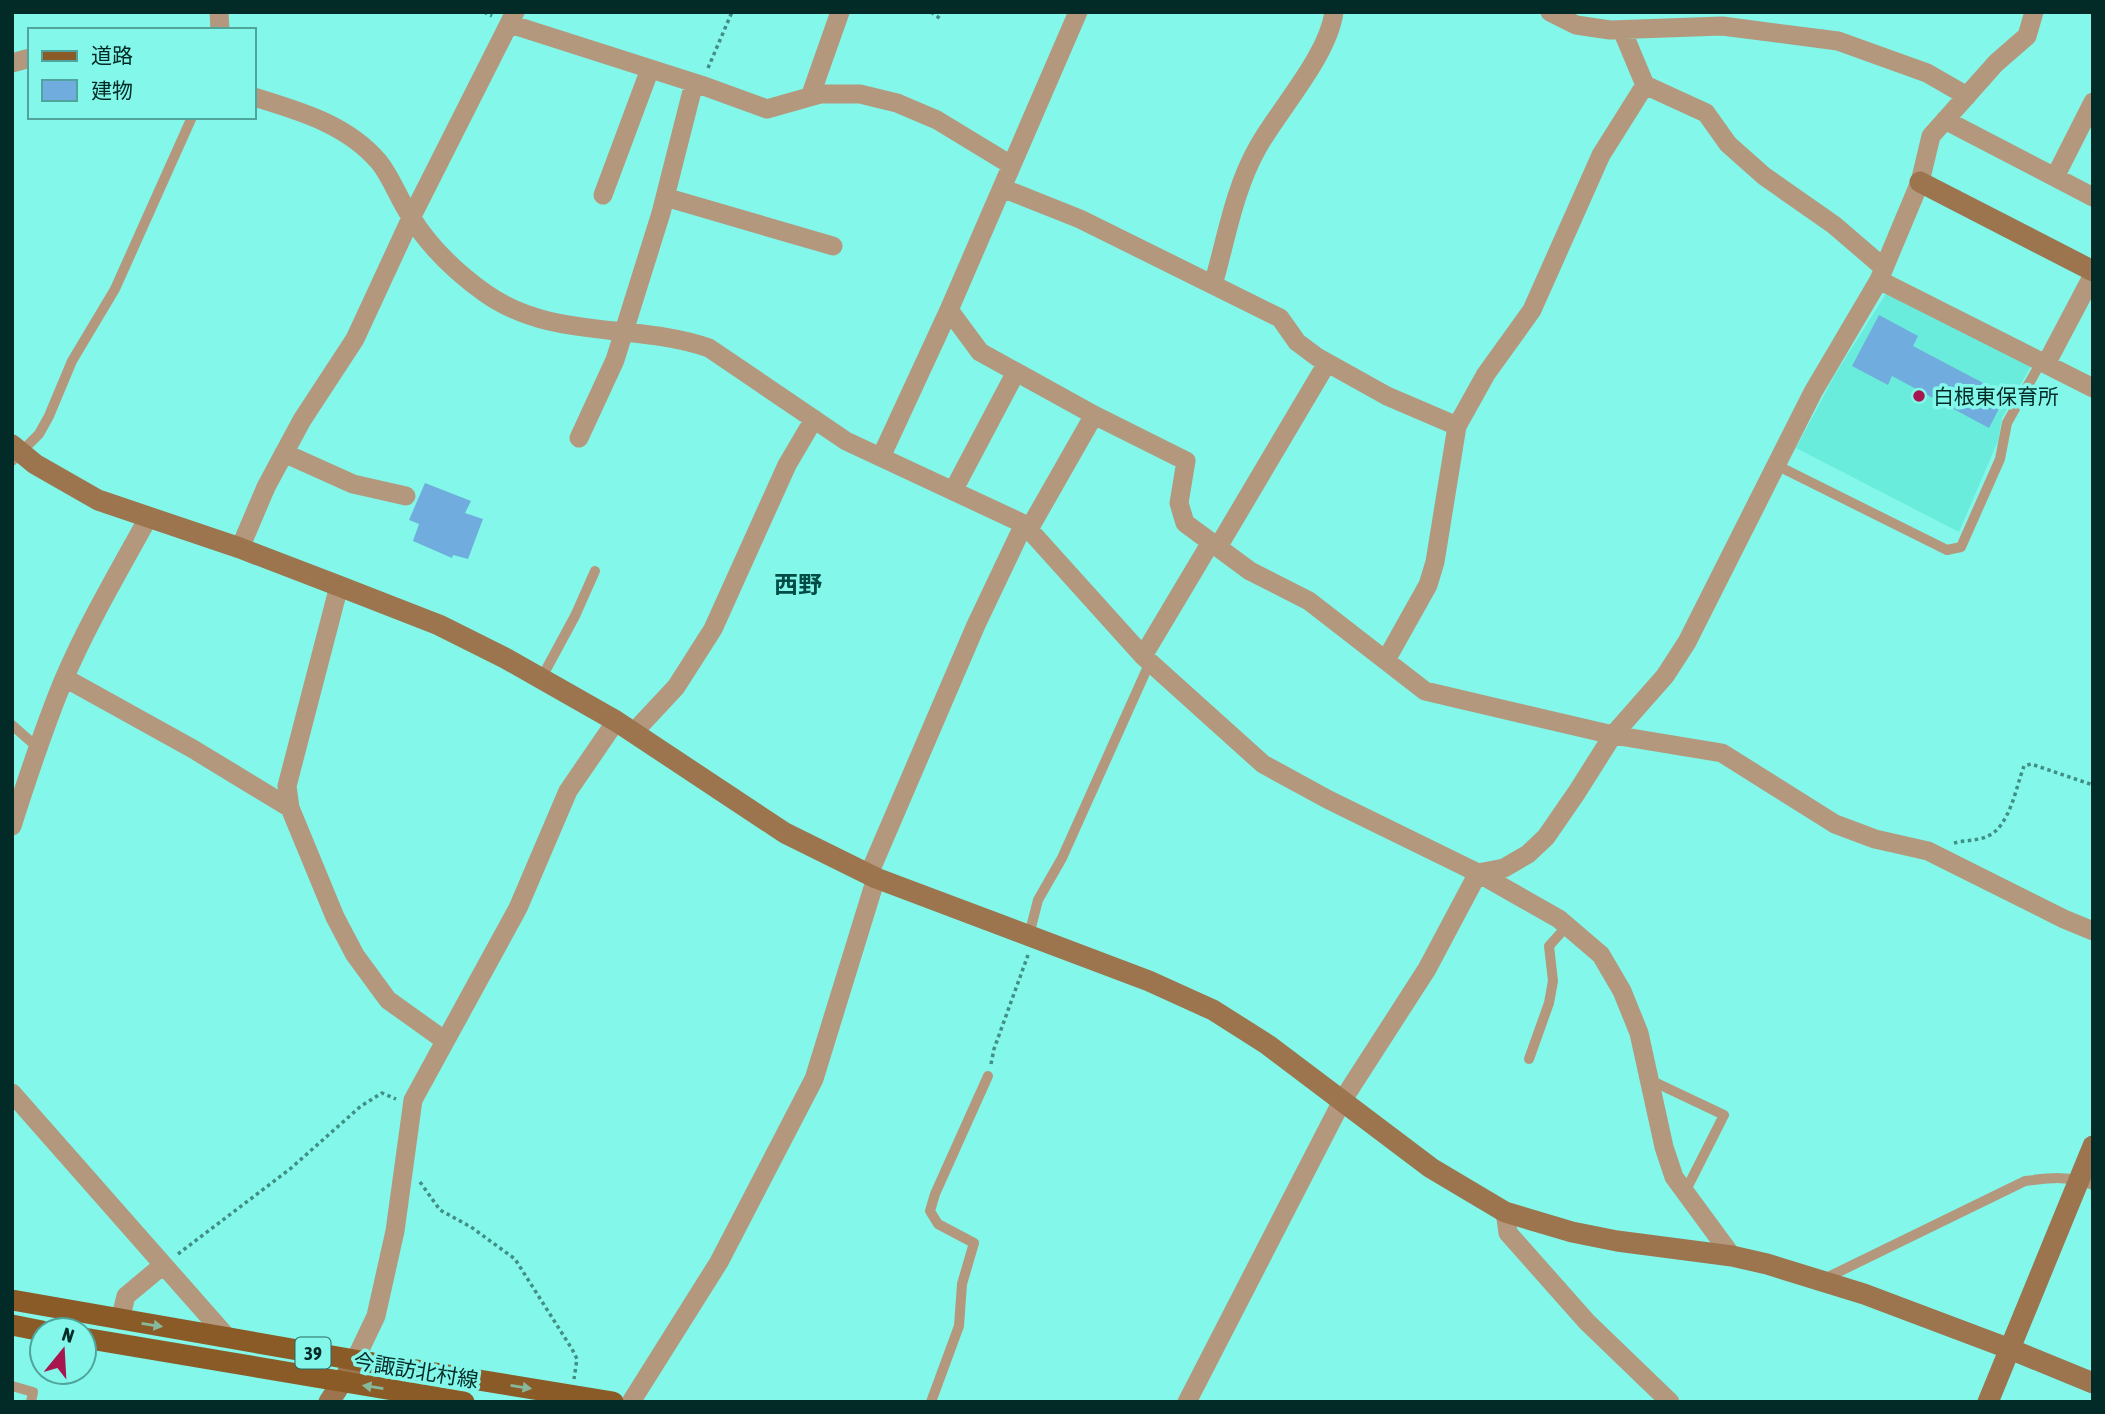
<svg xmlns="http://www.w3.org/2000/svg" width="2105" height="1414" font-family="'Asap Condensed','Noto Sans JP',sans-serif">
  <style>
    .built { fill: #6aecdc }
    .building { fill: #70acdd }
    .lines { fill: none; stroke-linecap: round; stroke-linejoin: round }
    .path { stroke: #418e85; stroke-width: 3.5; stroke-dasharray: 3.5 3.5; stroke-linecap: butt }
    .lane { stroke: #b3987e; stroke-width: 10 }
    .street { stroke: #b3987e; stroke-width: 19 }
    .secondary { stroke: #9c744e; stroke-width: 21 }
    .primary { stroke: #8b5b27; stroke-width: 21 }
    .oneway { fill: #86b99b }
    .poi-dot { fill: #a81650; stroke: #83f7e9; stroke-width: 2.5 }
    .labels { text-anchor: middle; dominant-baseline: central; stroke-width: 7; stroke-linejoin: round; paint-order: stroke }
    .shield { fill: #83f7e9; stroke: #296860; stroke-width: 2 }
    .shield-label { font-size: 19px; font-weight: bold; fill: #022a26 }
    .poi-label { font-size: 21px; fill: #022a26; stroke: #83f7e9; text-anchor: start }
    .street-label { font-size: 21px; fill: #022a26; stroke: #83f7e9 }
    .quarter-label { font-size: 24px; font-weight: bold; fill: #024c45; stroke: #83f7e9 }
  </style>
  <rect width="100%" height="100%" fill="#83f7e9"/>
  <!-- built -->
  <path class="built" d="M1889,289L2032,364L2002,418L1998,441L1959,532L1796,448L1836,373Z"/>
  <!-- building -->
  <path class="building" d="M1879,315L1918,336L1913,346L2006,395L1989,428L1892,376L1888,385L1852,366Z
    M425,483L471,501L465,513L483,519L468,559L453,555L452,558L413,541L419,524L409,520Z"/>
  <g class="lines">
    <!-- path -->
    <path class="path" d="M484,12L492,16
      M931,12L942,20
      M708,68L732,12
      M1954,843C1964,840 1978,841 1988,836C2010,826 2016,787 2024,766L2031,764L2093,785
      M991,1064L994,1049L1028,955
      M420,1182L440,1210L471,1227L515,1259L572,1349L577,1359L574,1379
      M178,1254L290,1169L361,1106L382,1093L396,1099"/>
    <!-- lane -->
    <path class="lane" d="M12,461L39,434L49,416L72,361L115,289L192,117
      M1776,465L1947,550L1961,547L2000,459L2007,423L2041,362
      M542,677L575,616L595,571
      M12,725L37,747
      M1029,935L1038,900L1062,858L1150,662
      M1529,1059L1549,1003L1553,981L1549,946L1567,926
      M1650,1080L1724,1115L1685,1192
      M1824,1279L2025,1181C2049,1178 2070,1175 2093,1185
      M12,1386L33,1392L31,1402
      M931,1402L959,1326L962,1284L974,1243L938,1224L930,1211L935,1194L988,1076"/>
    <!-- street -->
    <path class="street" d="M219,12L220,30
      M1550,12L1576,25L1610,30L1722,26L1838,41L1927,73L1967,96
      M510,24L701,85L767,109L820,94H860L897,103L937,120L1011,165
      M1622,30L1645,85L1706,113L1728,144L1764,176L1834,225L1884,268
      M12,63L30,58
      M254,97C299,111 347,124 379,162C392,178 399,200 411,217C429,246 457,273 485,293C553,341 634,322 709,348L846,441L1024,524L1143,656L1263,764L1329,800L1478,873L1559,919L1601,955L1622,991L1639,1033L1664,1147L1674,1177L1732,1256
      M810,97L840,12
      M1945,120L2093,197
      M2055,177L2093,102
      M1002,188L1080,219L1280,318L1297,342L1317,357L1387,396L1457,426
      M603,195L650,69
      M665,197L833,246
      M1879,280L2093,388
      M1213,285C1226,240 1234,189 1258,147C1280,108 1328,56 1334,12
      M949,310L980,352L1094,415L1186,461L1179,503L1185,523L1250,571L1309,601L1425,691L1613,735L1722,753L1835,824L1875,839L1928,851L2064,919L2093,931
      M2046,364L2093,275
      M579,438L615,360L661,213L694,83
      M284,453L353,484L406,496
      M881,457L949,310L1078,12
      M953,491L1016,372
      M1029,529L1094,415
      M1218,547L1327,363
      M240,548L266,487L302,420L355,339L411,218L515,12
      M339,586L287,786L290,808L335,917L355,955L388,1000L444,1040
      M1143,656L1211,542
      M1386,660L1428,585L1435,562L1457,426L1486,374L1532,310L1601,155L1645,85
      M65,678L193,749L290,808
      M633,733L676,687L713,629L787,465L814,419
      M12,826C28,776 44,727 64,679C88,623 119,571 148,518
      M869,874L976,625L1024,524
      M12,1093L227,1337
      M1505,1212L1508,1233L1587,1322L1670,1402
      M120,1320L126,1296L162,1266
      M355,1360L376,1316L395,1231L413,1100L518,908L568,791L616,721
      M631,1402L719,1262L814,1079L876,878
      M1187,1402L1342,1101L1427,969L1478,873L1504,868L1528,854L1546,837L1577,792L1613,735L1665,676L1687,642L1813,392L1879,280L1920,182L1931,136L1996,63L2027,36L2034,12"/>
    <!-- secondary -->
    <path class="secondary" d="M1920,182L2093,271
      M12,445L35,464L98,500L240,548L339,586L439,625L505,658L616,721L785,833L876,878L1149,981L1213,1010L1268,1045L1431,1168L1505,1212L1572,1232L1617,1241L1732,1256L1767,1264L1864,1294L2010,1349L2093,1383
      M329,1402L351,1368
      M1988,1402L2093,1146"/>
    <!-- primary -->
    <path class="primary" d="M12,1300L355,1360L613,1402
      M12,1325L42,1331
      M84,1338L464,1402"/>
  </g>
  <!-- one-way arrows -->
  <defs><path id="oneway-solid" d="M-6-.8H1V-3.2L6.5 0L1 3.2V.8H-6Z" transform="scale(1.75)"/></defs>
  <g class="oneway">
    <use href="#oneway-solid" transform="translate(152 1325) rotate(9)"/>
    <use href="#oneway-solid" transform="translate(373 1387) rotate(-171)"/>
    <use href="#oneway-solid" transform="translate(521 1387) rotate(9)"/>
  </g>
  <!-- markers -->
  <circle class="poi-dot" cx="1919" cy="396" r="7"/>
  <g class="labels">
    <!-- shield labels -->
    <rect class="shield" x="295.5" y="1337.5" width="35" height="31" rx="5"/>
    <g class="shield-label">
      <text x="313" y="1353">39</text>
    </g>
    <!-- poi labels -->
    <g class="poi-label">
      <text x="1933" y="396">白根東保育所</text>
    </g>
    <!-- street labels -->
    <g class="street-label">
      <text transform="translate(416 1370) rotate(9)">今諏訪北村線</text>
    </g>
    <!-- quarter labels -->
    <g class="quarter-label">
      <text x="798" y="584">西野</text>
    </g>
  </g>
  <!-- border -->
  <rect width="2105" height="1414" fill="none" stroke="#022a26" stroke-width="28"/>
  <!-- legend -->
  <rect x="28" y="28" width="228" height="91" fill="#83f7e9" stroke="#4fa59b" stroke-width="2"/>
  <rect x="42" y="51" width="35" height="10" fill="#8b5b27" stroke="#4fa59b" stroke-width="2"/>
  <text x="91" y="63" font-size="21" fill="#022a26">道路</text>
  <rect x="42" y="80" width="35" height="21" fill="#70acdd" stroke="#4fa59b" stroke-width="2"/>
  <text x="91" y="98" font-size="21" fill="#022a26">建物</text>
  <!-- north arrow -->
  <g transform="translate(63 1351) rotate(18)"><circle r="33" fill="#83f7e9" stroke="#4fa59b" stroke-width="2"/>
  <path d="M0-5L12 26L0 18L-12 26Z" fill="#a81650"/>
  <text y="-10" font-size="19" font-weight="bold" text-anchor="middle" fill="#022a26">N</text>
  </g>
</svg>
